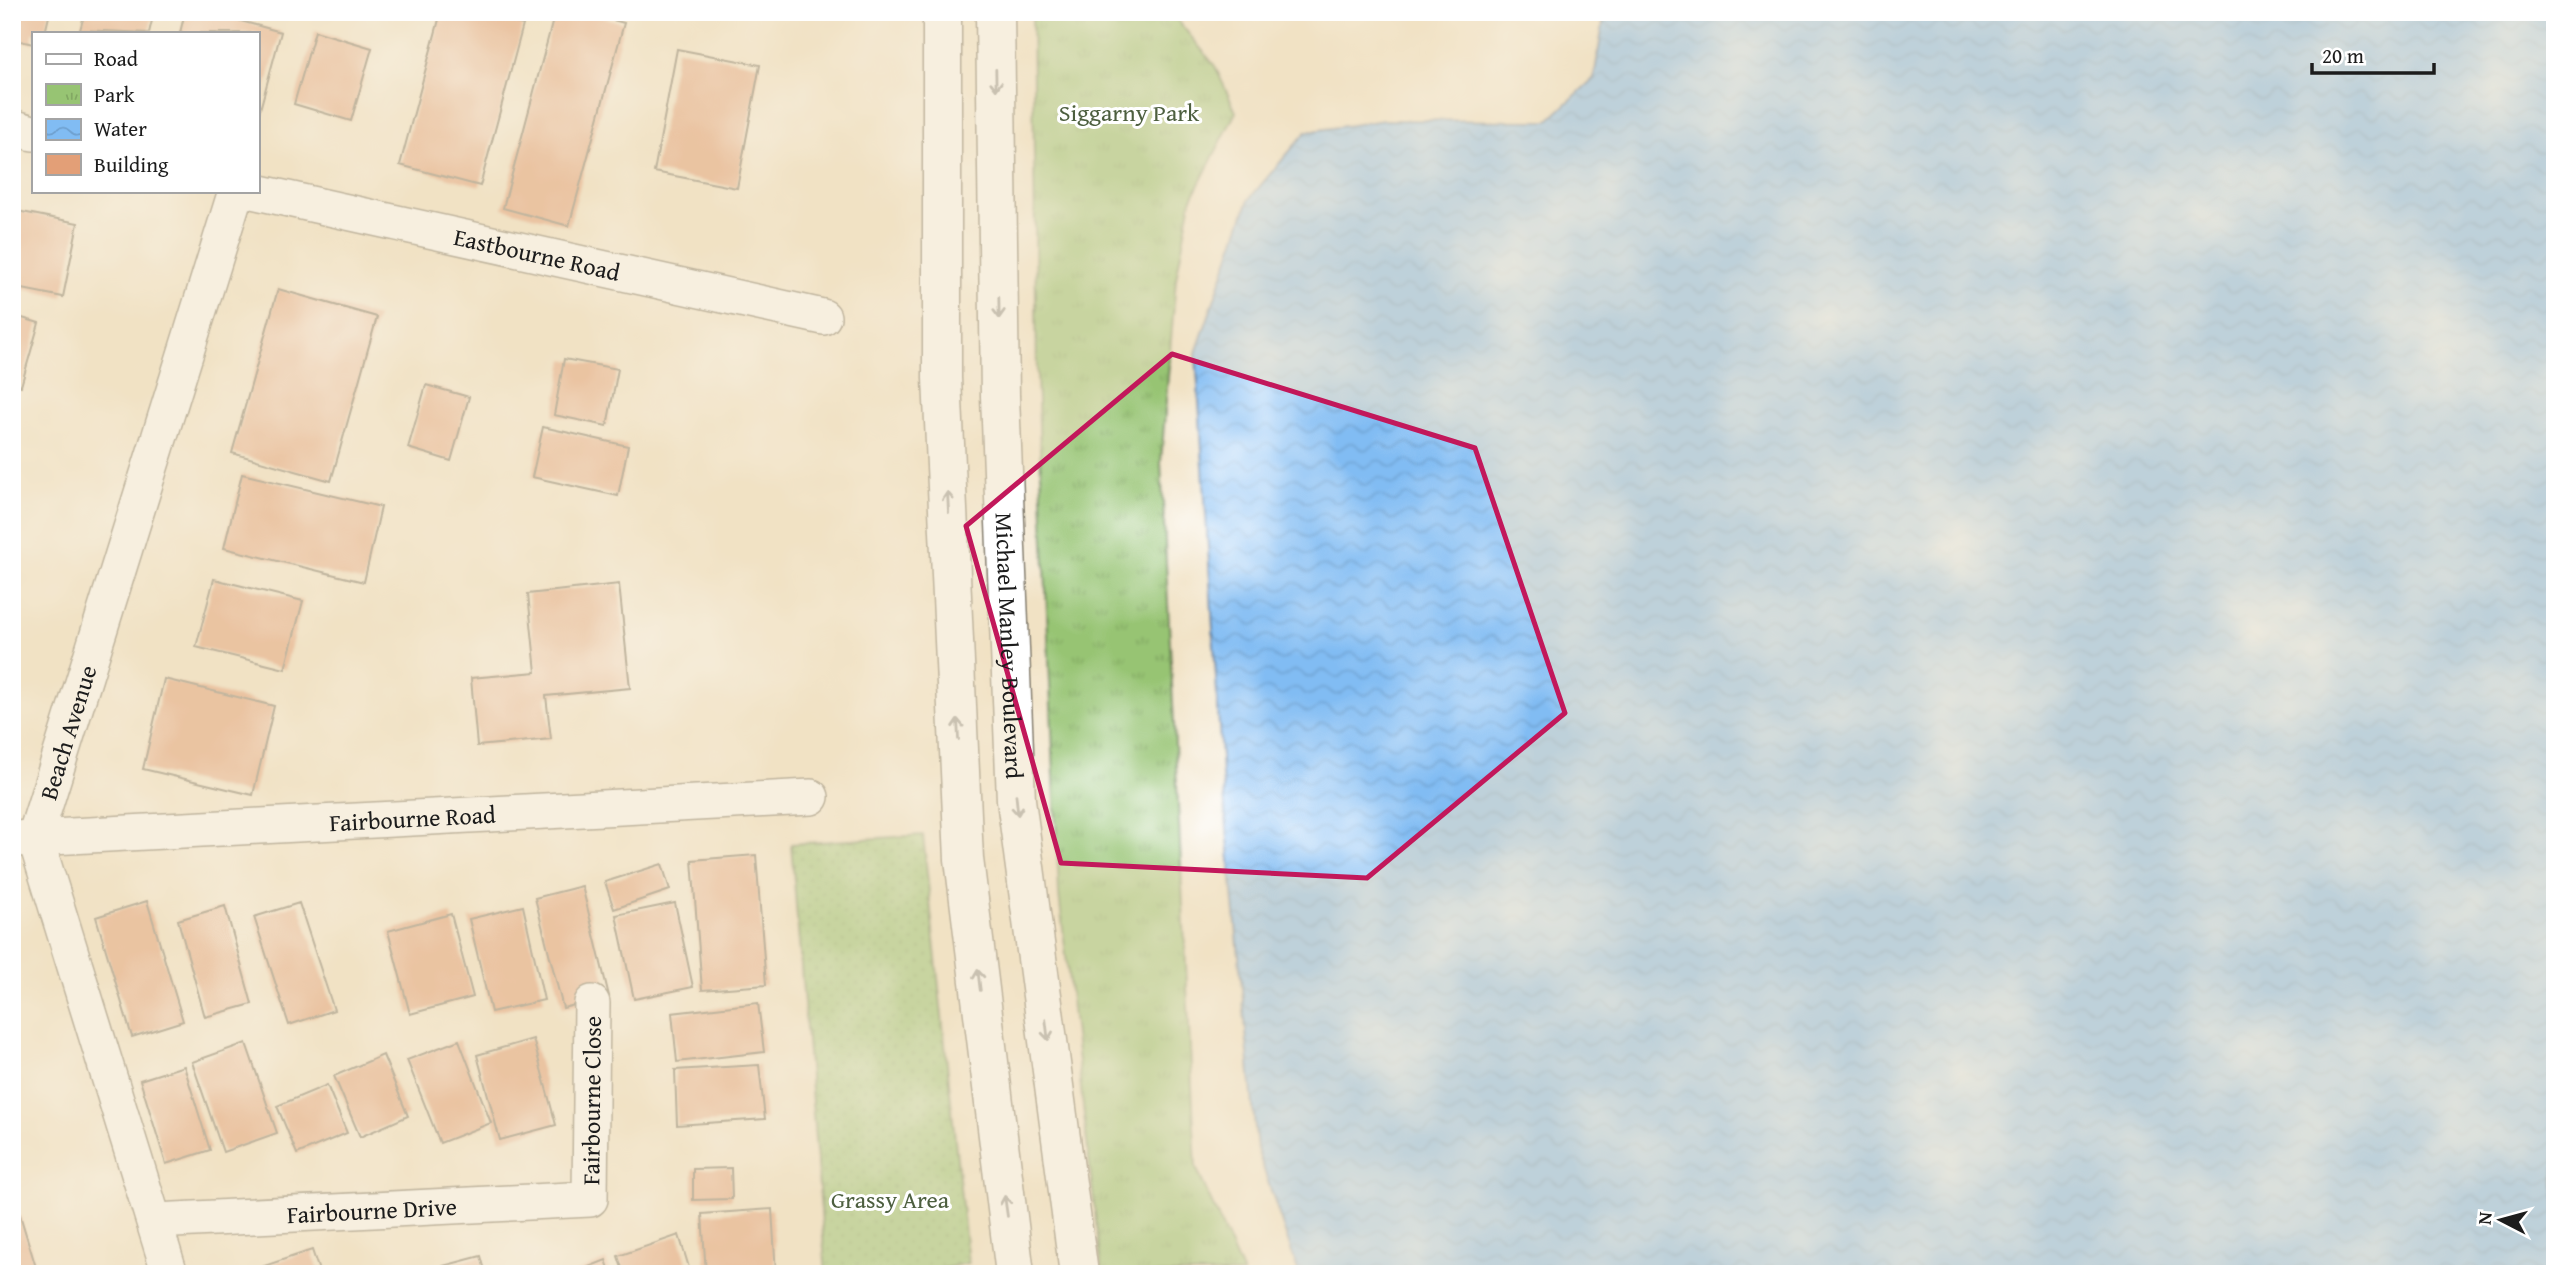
<svg xmlns="http://www.w3.org/2000/svg" width="2567" height="1286" font-family="'Gentium Book Plus',serif">
  <style>
    .park { fill: url(#park-tufts); stroke: #5a7048; stroke-width: 2 }
    .garden { fill: url(#garden-dots); stroke: #5a7048; stroke-width: 2 }
    .water { fill: url(#water-waves); stroke: #4e6c88; stroke-width: 2 }
    .building { fill: #e39f77 }
    .lines { fill: none; stroke-linecap: round; stroke-linejoin: round }
    .street-casing { stroke: #867f70; stroke-width: 38 }
    .highway-casing { stroke: #867f70; stroke-width: 41 }
    .street { stroke: #fff; stroke-width: 35 }
    .highway { stroke: #fff; stroke-width: 38 }
    .oneway { stroke: #999 }
    .marked { fill: none; stroke: #c2185b; stroke-width: 5; stroke-linejoin: round }
    .labels { text-anchor: middle; dominant-baseline: central; stroke-width: 6; stroke-linejoin: round; paint-order: stroke }
    .park-label { font-size: 24px; fill: #4d5f3f; stroke: #fff }
    .street-label { font-size: 24px; fill: #1c1c1c; stroke: #fff }
  </style>
  <defs>
    <pattern id="park-tufts" width="24" height="20" patternUnits="userSpaceOnUse" patternTransform="scale(1.75)"><rect width="24" height="20" fill="#97c473"/><path d="M3 7l-1-3M5 7V3M7 7l1-3M15 17l-1-3M17 17v-4M19 17l1-3" fill="none" stroke="#82a863"/></pattern>
    <pattern id="garden-dots" width="8" height="8" patternUnits="userSpaceOnUse" patternTransform="scale(1.75)"><rect width="8" height="8" fill="#97c473"/><path d="M2 2h.1M6 6h.1" fill="none" stroke="#82a863" stroke-width="1.8" stroke-linecap="round"/></pattern>
    <pattern id="water-waves" width="16" height="10" patternUnits="userSpaceOnUse" patternTransform="scale(1.75)"><rect width="16" height="10" fill="#81bcf3"/><path d="M0 5q4-4 8 0t8 0" fill="none" stroke="#6fa1d0"/></pattern>
  </defs>
  <rect width="100%" height="100%" fill="#fff"/>
  <filter id="ink" filterUnits="userSpaceOnUse"><feTurbulence type="fractalNoise" baseFrequency=".0143" numOctaves="2"/><feDisplacementMap in="SourceGraphic" scale="14" xChannelSelector="R" yChannelSelector="G"/><feConvolveMatrix kernelMatrix="1 2 1 2 8 2 1 2 1" color-interpolation-filters="sRGB"/></filter>
  <filter id="wash" filterUnits="userSpaceOnUse"><feTurbulence type="fractalNoise" baseFrequency=".00686" numOctaves="4" result="noise"/><feDisplacementMap in="SourceGraphic" scale="28" xChannelSelector="R" yChannelSelector="G"/><feGaussianBlur stdDeviation="1.57" result="paint"/><feColorMatrix in="noise" values="0 0 0 0 0 0 0 0 0 0 0 0 0 0 0 0 0 1.4 0 .05"/><feComposite in="paint" operator="in"/></filter>
  <g filter="url(#wash)">
    <rect width="100%" height="100%" fill="#f1e2c4"/>
    <!-- park -->
    <path class="park" d="M1032,12H1171L1215,66L1236,112L1191,200L1176,279L1161,462L1196,1167L1243,1274H1102L1059,894L1037,378Z"/>
    <!-- garden -->
    <path class="garden" d="M923,835L968,1263L919,1274H826L791,844Z"/>
    <!-- water -->
    <path class="water" d="M1605,12H2555V1274H1299L1257,1149L1222,775L1196,353L1249,199L1306,132L1384,120L1548,121L1594,78Z"/>
    <g id="blocks">
      <!-- building -->
      <path class="building" d="M12,12H50L45,33H33V44L12,39Z
        M85,12H154L149,33L80,30Z
        M185,12H208L281,32L258,117L257,33H180Z
        M441,12H475L523,25L480,186L400,165Z
        M555,12H584L624,23L569,226L503,208Z
        M315,31L372,48L351,121L294,104Z
        M677,49L760,65L737,188L654,172Z
        M12,210L78,223L63,297L12,287Z
        M278,289L377,317L331,481L232,453Z
        M12,315L39,323L21,386L12,384Z
        M564,359L618,369L607,426L554,415Z
        M426,385L469,397L451,461L408,448Z
        M543,427L628,446L618,496L532,477Z
        M242,474L381,507L364,582L224,548Z
        M214,579L303,601L285,669L196,647Z
        M619,584L630,688L546,696L551,739L477,746L471,678L536,672L528,594Z
        M164,679L274,706L253,795L143,769Z
        M756,855L766,985L702,990L692,860Z
        M662,864L670,890L614,909L605,882Z
        M582,886L609,996L563,1008L535,898Z
        M147,901L183,1021L132,1037L96,917Z
        M299,903L334,1010L289,1025L254,917Z
        M675,903L693,987L634,999L616,915Z
        M225,906L252,1004L205,1017L178,920Z
        M523,906L544,1000L491,1012L469,919Z
        M451,914L473,997L410,1014L388,931Z
        M758,1003L764,1052L677,1062L672,1013Z
        M533,1039L556,1125L500,1140L477,1055Z
        M459,1040L491,1123L440,1143L407,1060Z
        M246,1043L277,1133L223,1152L192,1062Z
        M383,1055L408,1116L360,1137L334,1076Z
        M759,1065L765,1119L677,1125L675,1070Z
        M184,1066L210,1150L166,1164L140,1080Z
        M327,1085L347,1133L297,1154L277,1106Z
        M731,1168L732,1199L693,1200V1169Z
        M772,1209L776,1274H706L702,1214Z
        M20,1215L38,1274H12V1217Z
        M679,1235L691,1274H624L618,1256Z
        M312,1250L320,1274H264L261,1267Z
        M481,1256L486,1274H429L428,1270Z
        M606,1260L611,1274H571Z"/>
    </g>
  </g>
  <g filter="url(#ink)">
    <use href="#blocks" fill-opacity="0" stroke="#867f70" stroke-width="2"/>
    <g class="lines">
      <!-- street casing -->
      <g class="street-casing">
        <g id="street">
          <path d="M12,127L33,133"/>
          <path id="s1" d="M252,191L823,317"/>
          <path id="s2" d="M14,839L811,797"/>
          <path id="s3" d="M155,1221L590,1199L592,1003"/>
          <path id="s4" d="M170,1274L35,837L236,191"/>
        </g>
      </g>
      <!-- highway casing -->
      <g class="highway-casing">
        <g id="highway">
          <path d="M942,12V378L964,859L1015,1274"/>
          <path id="s5" d="M995,12L1000,396L1016,800L1079,1274"/>
        </g>
      </g>
      <!-- street -->
      <use href="#street" class="street"/>
      <!-- highway -->
      <use href="#highway" class="highway"/>
    </g>
    <!-- one-way arrows -->
    <defs><path id="oneway-shaft" d="M-6 0H5M1.5-3L5.5 0L1.5 3" fill="none" stroke-width="1.6" stroke-linecap="round" stroke-linejoin="round" transform="scale(1.75)"/></defs>
    <g class="oneway">
      <use href="#oneway-shaft" transform="translate(996 80) rotate(89)"/>
      <use href="#oneway-shaft" transform="translate(999 308) rotate(89)"/>
      <use href="#oneway-shaft" transform="translate(948 502) rotate(-93)"/>
      <use href="#oneway-shaft" transform="translate(958 729) rotate(-93)"/>
      <use href="#oneway-shaft" transform="translate(1017 805) rotate(84)"/>
      <use href="#oneway-shaft" transform="translate(979 980) rotate(-97)"/>
      <use href="#oneway-shaft" transform="translate(1047 1030) rotate(83)"/>
      <use href="#oneway-shaft" transform="translate(1006 1206) rotate(-98)"/>
    </g>
  </g>
  <!-- marked area -->
  <path d="M0 0H2567V1286H0ZM1172,354L1475,448L1565,713L1367,878L1061,863L966,526Z" fill="#f1e2c4" fill-opacity=".55" fill-rule="evenodd"/>
  <path class="marked" d="M1172,354L1475,448L1565,713L1367,878L1061,863L966,526Z"/>
  <g class="labels">
    <!-- park labels -->
    <g class="park-label">
      <text x="1129" y="112">Siggarny Park</text>
      <text x="890" y="1199">Grassy Area</text>
    </g>
    <!-- street labels -->
    <g class="street-label">
      <text stroke="none"><textPath href="#s1" startOffset="292">Eastbourne Road</textPath></text>
      <text stroke="none"><textPath href="#s5" startOffset="634">Michael Manley Boulevard</textPath></text>
      <text stroke="none"><textPath href="#s4" startOffset="567">Beach Avenue</textPath></text>
      <text stroke="none"><textPath href="#s2" startOffset="399">Fairbourne Road</textPath></text>
      <text stroke="none"><textPath href="#s3" startOffset="534">Fairbourne Close</textPath></text>
      <text stroke="none"><textPath href="#s3" startOffset="217">Fairbourne Drive</textPath></text>
    </g>
  </g>
  <!-- margin -->
  <rect width="2567" height="1286" fill="none" stroke="#fff" stroke-width="42"/>
  <!-- legend -->
  <rect x="32" y="32" width="228" height="161" fill="#ffffff" stroke="#a4a4a4" stroke-width="2"/>
  <rect x="46" y="54" width="35" height="10" fill="#ffffff" stroke="#a4a4a4" stroke-width="2"/>
  <text x="94" y="66" font-size="21" fill="#1c1c1c">Road</text>
  <rect x="46" y="84" width="35" height="21" fill="url(#park-tufts)" stroke="#a4a4a4" stroke-width="2"/>
  <text x="94" y="102" font-size="21" fill="#1c1c1c">Park</text>
  <rect x="46" y="119" width="35" height="21" fill="url(#water-waves)" stroke="#a4a4a4" stroke-width="2"/>
  <text x="94" y="136" font-size="21" fill="#1c1c1c">Water</text>
  <rect x="46" y="154" width="35" height="21" fill="#e39f77" stroke="#a4a4a4" stroke-width="2"/>
  <text x="94" y="172" font-size="21" fill="#1c1c1c">Building</text>
  <!-- north arrow -->
  <g transform="translate(2501 1220) rotate(276)" stroke="#ffffff" stroke-width="5" paint-order="stroke">
  <path d="M0-5L12 26L0 18L-12 26Z" fill="#1c1c1c"/>
  <text y="-10" font-size="19" font-weight="bold" text-anchor="middle" fill="#1c1c1c">N</text>
  </g>
  <!-- scale -->
  <path d="M2312 63v10h122v-10" fill="none" stroke="#1c1c1c" stroke-width="3.5"/>
  <text x="2322" y="63" font-size="21" fill="#1c1c1c" stroke="#ffffff" stroke-width="5" paint-order="stroke">20 m</text>
</svg>
